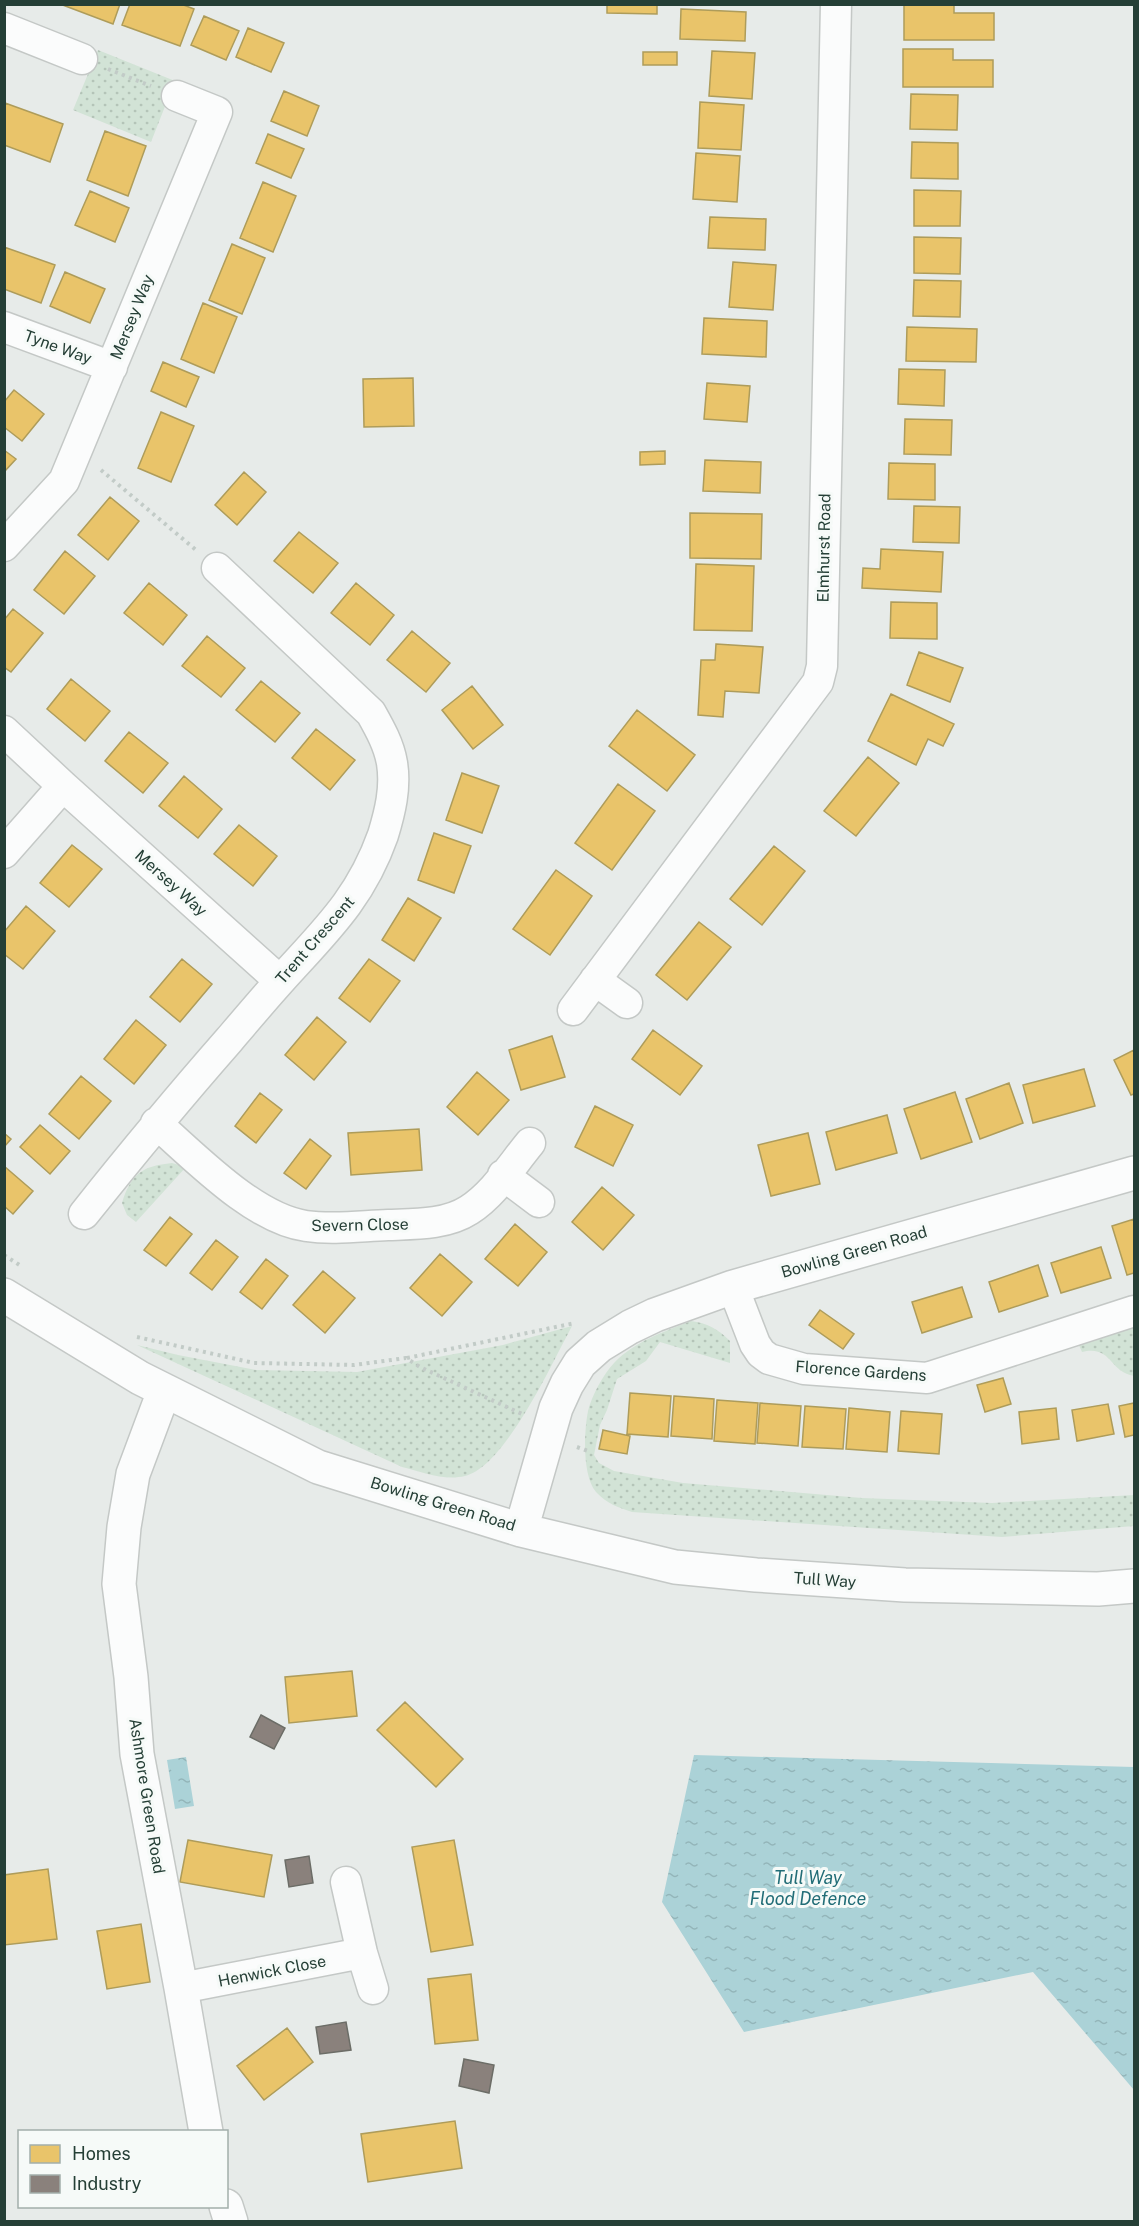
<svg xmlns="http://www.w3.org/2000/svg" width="1139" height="2226" font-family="'Public Sans',sans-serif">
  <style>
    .grass { fill: url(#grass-dots) }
    .water { fill: url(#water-ripples) }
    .homes { fill: #e9c46a; stroke: #ae9c5a; stroke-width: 1.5 }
    .industry { fill: #8a817c; stroke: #6c6d67; stroke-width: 1.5 }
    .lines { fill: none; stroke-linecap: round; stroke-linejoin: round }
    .minor-casing { stroke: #c4c8c6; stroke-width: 33 }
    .tertiary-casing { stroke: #c4c8c6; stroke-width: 36 }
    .path { stroke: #c2cbc7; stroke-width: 4; stroke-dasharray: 3 4.5; stroke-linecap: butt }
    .minor { stroke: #fbfcfc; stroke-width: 30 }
    .tertiary { stroke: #fbfcfc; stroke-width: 33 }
    .labels { text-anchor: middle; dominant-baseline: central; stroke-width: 6; stroke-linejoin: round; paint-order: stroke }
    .street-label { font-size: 16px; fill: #253f36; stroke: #f6faf8 }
    .water-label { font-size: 18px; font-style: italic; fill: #226d77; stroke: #f6faf8 }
  </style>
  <defs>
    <pattern id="grass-dots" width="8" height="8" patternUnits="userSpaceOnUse" patternTransform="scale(1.5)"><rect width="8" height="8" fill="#d2e3d6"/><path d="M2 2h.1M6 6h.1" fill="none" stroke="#b4c4b8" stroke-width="1.8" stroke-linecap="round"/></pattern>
    <pattern id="water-ripples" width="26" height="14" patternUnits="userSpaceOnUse" patternTransform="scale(1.5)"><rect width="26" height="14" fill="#abd2d7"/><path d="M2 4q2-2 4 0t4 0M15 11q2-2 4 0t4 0" fill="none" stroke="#93b5b9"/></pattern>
  </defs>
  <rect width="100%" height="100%" fill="#e7ebe9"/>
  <!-- grass -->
  <path class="grass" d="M98,50L175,81L151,142L73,110Z
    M172,1163L186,1167L136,1222L127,1215L122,1203C131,1174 142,1166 172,1163Z
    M691,1321C707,1323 718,1329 730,1341V1363L660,1342L646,1361L617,1379L607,1410L600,1425L594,1455L599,1463L614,1471L683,1483L862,1498L992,1503L1134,1495V1526L1002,1537L632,1512C618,1507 607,1504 596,1492C582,1475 584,1432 588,1411C592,1395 603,1375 614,1363C635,1341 664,1332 691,1321Z
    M1134,1323V1376C1109,1372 1112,1345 1082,1352L1077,1341Z
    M572,1326C553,1361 505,1467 465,1476C444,1481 422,1472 402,1467L137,1345L178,1355L256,1370L357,1372L503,1345Z"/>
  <!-- water -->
  <path class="water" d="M694,1755L1134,1767V2090L1033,1972L744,2032L662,1902Z
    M186,1757L194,1806L175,1809L167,1760Z"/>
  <!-- homes -->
  <path class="homes" d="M60,4H120L113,24Z
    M130,4H181L194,9L180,46L122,25Z
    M607,4H657V14L607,13Z
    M904,4H954V13H994V40H904Z
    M681,9L746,12L745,41L680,39Z
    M204,16L239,31L226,60L191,45Z
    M248,28L284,43L271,72L236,57Z
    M903,49H953V60H993V87H903Z
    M712,51L755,53L752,99L709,96Z
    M643,52H677V65H643Z
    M284,91L319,106L307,136L271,121Z
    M911,94L958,95L957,130L910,129Z
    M700,102L744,105L741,150L698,148Z
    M5,103L63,124L50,162L4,145Z
    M105,131L146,146L128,196L87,180Z
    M268,134L304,149L291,178L256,163Z
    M912,142L958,143V179L911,178Z
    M696,153L740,156L737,202L693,199Z
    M263,182L296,196L273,252L240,238Z
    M914,190L961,191L960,226H914Z
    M90,191L129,208L115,242L75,225Z
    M710,217L766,219L765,250L708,248Z
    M914,237L961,238L960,274L914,273Z
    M232,244L265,258L242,314L209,300Z
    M4,247L55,265L41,303L4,289Z
    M733,262L776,265L773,310L729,307Z
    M65,272L105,289L90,323L50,306Z
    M914,280L961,281L960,317L913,316Z
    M203,303L237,317L214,373L181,359Z
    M704,318L767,321L766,357L702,354Z
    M907,327L977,329L976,362L906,361Z
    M163,362L199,377L186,407L151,391Z
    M899,369L945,370L944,406L898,404Z
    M413,378L414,426L364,427L363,379Z
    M707,383L750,386L747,422L704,419Z
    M14,390L44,414L22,441L4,427V402Z
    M161,412L194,426L171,482L138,468Z
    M905,419L952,420L951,455L904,454Z
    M4,450L16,459L4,472Z
    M665,451V464L640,465V452Z
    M705,460L761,462L760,493L703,491Z
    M889,463L935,464V500L888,499Z
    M244,472L266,492L237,525L215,505Z
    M110,497L139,521L108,560L78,535Z
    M914,506L960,507L959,543L913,542Z
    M690,513L762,514L761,559L690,558Z
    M299,532L338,563L313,593L274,561Z
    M881,549L943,552L941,592L862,588L863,568L880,569Z
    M65,551L95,576L64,614L34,590Z
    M696,564L754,566L752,631L694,630Z
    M149,583L187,615L163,645L124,613Z
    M356,583L394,615L370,645L331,613Z
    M891,602L937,603V639L890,638Z
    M13,609L43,633L11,672L4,667V620Z
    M412,631L450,663L426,692L387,660Z
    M207,636L245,668L221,697L182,666Z
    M716,644L763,647L759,693L725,691L723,717L698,715L701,660H715Z
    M919,652L963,668L950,702L907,685Z
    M71,679L110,711L85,741L47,709Z
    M261,681L300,713L275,742L236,710Z
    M472,686L503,725L473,749L442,710Z
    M891,694L954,724L943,746L928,739L916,765L868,741Z
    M637,710L695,755L667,791L609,746Z
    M316,729L355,760L330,790L292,758Z
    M129,732L168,763L143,793L105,761Z
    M868,757L899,783L856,836L824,811Z
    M462,773L499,786L482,833L446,820Z
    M184,776L222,809L198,838L159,806Z
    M618,784L655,811L612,870L575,843Z
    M239,825L277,856L253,886L214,854Z
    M434,833L471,846L454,893L418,880Z
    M72,845L102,869L69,907L40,883Z
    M774,846L805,871L762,925L730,899Z
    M556,870L592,896L550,955L513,929Z
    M408,898L441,918L414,961L382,940Z
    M26,906L55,931L23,969L4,954V932Z
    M699,922L731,947L687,1000L656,975Z
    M182,959L212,984L180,1022L150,997Z
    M369,959L400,981L370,1022L339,998Z
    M317,1017L346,1042L314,1080L285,1055Z
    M136,1020L166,1045L134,1084L104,1059Z
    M653,1030L702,1066L680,1095L632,1059Z
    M552,1036L565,1077L521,1090L509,1050Z
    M1134,1050V1094L1131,1095L1114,1060Z
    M1084,1069L1095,1106L1033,1123L1023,1085Z
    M477,1072L509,1100L478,1135L447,1107Z
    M81,1076L111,1101L79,1139L49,1114Z
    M1009,1083L1023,1123L980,1139L966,1099Z
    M955,1092L972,1142L921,1159L904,1109Z
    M260,1093L282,1110L256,1143L235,1126Z
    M595,1106L633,1125L613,1166L575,1147Z
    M887,1115L897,1153L836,1170L826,1132Z
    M40,1125L70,1151L50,1174L20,1147Z
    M419,1129L422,1170L351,1175L348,1133Z
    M4,1133L11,1139L4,1147Z
    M808,1133L820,1184L771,1196L758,1145Z
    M310,1139L331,1156L306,1189L284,1173Z
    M4,1166L33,1191L13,1214L4,1206Z
    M602,1187L634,1215L603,1250L572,1222Z
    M170,1217L192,1234L166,1266L144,1250Z
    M1134,1219V1273L1127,1275L1112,1226Z
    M515,1224L547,1252L518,1286L485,1259Z
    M216,1240L238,1257L212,1290L190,1273Z
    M1101,1247L1111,1278L1061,1293L1051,1263Z
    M440,1254L472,1282L442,1316L410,1288Z
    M266,1259L288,1276L262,1309L240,1292Z
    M1038,1265L1048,1296L999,1312L989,1282Z
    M323,1271L355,1298L325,1333L293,1305Z
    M962,1287L972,1317L922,1333L912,1302Z
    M820,1310L854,1334L843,1349L809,1325Z
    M1003,1378L1011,1404L985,1412L977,1385Z
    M630,1393L671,1396L668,1437L627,1434Z
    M674,1396L714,1399L712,1439L671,1436Z
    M717,1400L758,1403L755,1444L714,1441Z
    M760,1403L801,1406L798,1446L757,1443Z
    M1134,1403V1435L1125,1437L1119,1406Z
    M1108,1404L1114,1434L1077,1441L1072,1410Z
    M805,1406L846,1409L843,1449L802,1447Z
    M849,1408L890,1412L887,1452L846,1449Z
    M1056,1408L1059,1439L1022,1444L1019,1412Z
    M901,1411L942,1414L939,1454L898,1451Z
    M603,1430L630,1436L627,1454L599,1449Z
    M352,1671L357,1716L289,1723L285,1677Z
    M405,1702L463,1759L436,1787L377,1730Z
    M188,1840L272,1855L264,1897L180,1882Z
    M454,1840L473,1945L431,1952L412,1847Z
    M48,1869L57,1939L4,1945V1875Z
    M141,1924L150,1982L107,1989L97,1931Z
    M471,1974L478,2040L435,2044L428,1979Z
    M287,2028L313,2062L264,2100L237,2066Z
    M455,2121L462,2168L368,2182L361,2134Z"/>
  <!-- industry -->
  <path class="industry" d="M261,1715L285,1728L274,1749L250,1737Z
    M309,1856L313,1883L289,1887L285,1860Z
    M346,2022L351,2050L320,2054L316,2027Z
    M464,2059L494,2065L489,2093L459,2086Z"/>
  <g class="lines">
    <!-- minor casing -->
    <g class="minor-casing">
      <path id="minor" d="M4,28L82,59
        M4,327L112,367
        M4,546L64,481L217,112L177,96
        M4,731L63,786L280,981
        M4,853L63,786
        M595,980L627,1003
        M573,1010L818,682L822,666L836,4
        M156,1123C195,1157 254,1219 306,1226C333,1230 361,1226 388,1225C414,1224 446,1225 469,1210C494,1194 511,1166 530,1143
        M503,1175L539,1202
        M84,1214C131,1155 179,1097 229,1040C246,1020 262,1001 280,981C324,932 360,900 383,835C390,812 396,788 392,763C389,745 380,729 371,713L217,568
        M733,1287L755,1344L761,1353L769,1359L804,1369L927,1378L1134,1311
        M346,1882L362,1953L373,1989
        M181,1988L362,1953"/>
    </g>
    <!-- tertiary casing -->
    <g class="tertiary-casing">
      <path id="tertiary" d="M4,1295L140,1378L318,1467L521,1530L675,1567L756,1575L905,1585L1098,1589L1134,1586
        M164,1391L133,1474L124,1527L119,1584L131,1677L137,1754L181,1988L206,2132
        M521,1530L556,1408L567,1384L580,1363L599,1346L630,1327L655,1315L733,1287L1134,1173
        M226,2206L231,2222"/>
    </g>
    <!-- path -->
    <path class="path" d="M108,69L151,86
      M101,470L196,550
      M4,1255L21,1266
      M137,1337L254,1363L354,1365L406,1358L420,1367L522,1414
      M407,1358L575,1323
      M577,1447L588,1451"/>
    <!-- minor -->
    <use href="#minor" class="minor"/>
    <!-- tertiary -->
    <use href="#tertiary" class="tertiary"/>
  </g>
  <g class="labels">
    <!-- street labels -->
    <g class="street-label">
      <text transform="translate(132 317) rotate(-68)">Mersey Way</text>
      <text transform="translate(58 347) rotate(20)">Tyne Way</text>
      <text transform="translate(824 548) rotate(-89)">Elmhurst Road</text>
      <text transform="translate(171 883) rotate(42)">Mersey Way</text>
      <text transform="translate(315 940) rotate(-49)">Trent Crescent</text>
      <text transform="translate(360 1225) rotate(-1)">Severn Close</text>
      <text transform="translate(854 1252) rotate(-16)">Bowling Green Road</text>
      <text transform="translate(861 1371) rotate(4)">Florence Gardens</text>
      <text transform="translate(443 1504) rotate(17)">Bowling Green Road</text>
      <text transform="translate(825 1580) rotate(4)">Tull Way</text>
      <text transform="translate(147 1796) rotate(81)">Ashmore Green Road</text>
      <text transform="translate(272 1971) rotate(-11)">Henwick Close</text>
    </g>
    <!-- water labels -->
    <g class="water-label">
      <text x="808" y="1877">Tull Way<tspan x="808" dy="21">Flood Defence</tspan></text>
    </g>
  </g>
  <!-- border -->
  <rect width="1139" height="2226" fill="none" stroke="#253f36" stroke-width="12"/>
  <!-- legend -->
  <rect x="18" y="2130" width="210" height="78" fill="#f6faf8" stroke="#a2afaa" stroke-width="1.5"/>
  <rect x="30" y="2145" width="30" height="18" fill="#e9c46a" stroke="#a2afaa" stroke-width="1.5"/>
  <text x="72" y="2160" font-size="18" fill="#253f36">Homes</text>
  <rect x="30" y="2175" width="30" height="18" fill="#8a817c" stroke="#a2afaa" stroke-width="1.5"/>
  <text x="72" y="2190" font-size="18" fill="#253f36">Industry</text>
</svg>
